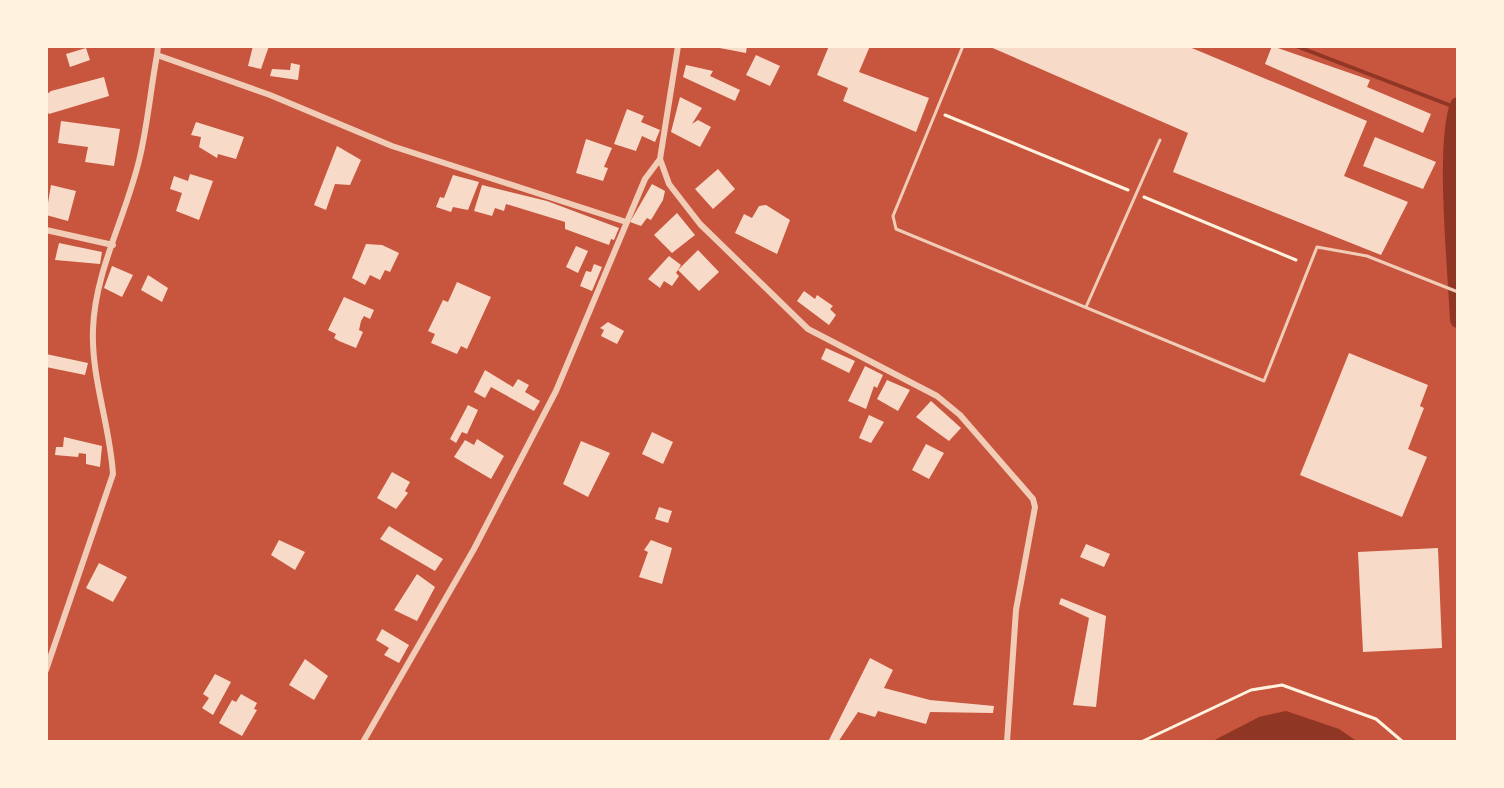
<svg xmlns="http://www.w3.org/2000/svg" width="1504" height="788" font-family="Rubik,sans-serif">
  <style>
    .water { fill: #8f3625 }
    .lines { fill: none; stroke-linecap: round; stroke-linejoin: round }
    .stream { stroke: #8f3625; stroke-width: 4 }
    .canal { stroke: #8f3625; stroke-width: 16 }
    .building { fill: #f7dbc8 }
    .path { stroke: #fff3e0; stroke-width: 3 }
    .service { stroke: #f1ccb7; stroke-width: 3 }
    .minor { stroke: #f1ccb7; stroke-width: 6 }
  </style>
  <rect width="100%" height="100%" fill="#c8553d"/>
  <!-- water -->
  <path class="water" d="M1286,711L1339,729L1358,742H1211L1259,717Z"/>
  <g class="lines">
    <!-- stream -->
    <path class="stream" d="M1296,46L1457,108"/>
    <!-- canal -->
    <path class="canal" d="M1458,105C1443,144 1456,272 1458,320"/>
  </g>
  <!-- building -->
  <path class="building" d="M253,46H269L261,69L248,66Z
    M709,46H747L746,53Z
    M829,46H870L859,72L929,98L916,132L843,101L848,88L817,75Z
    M988,46H1187L1367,121L1344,176L1408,202L1381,255L1173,172L1188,133Z
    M1272,46L1370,80L1367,87L1431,114L1423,133L1265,64Z
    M86,48L90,60L70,67L66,54Z
    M756,55L780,66L770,86L746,75Z
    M291,63L300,65L298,80L270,76L272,69L290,70Z
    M686,65L713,71L710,76L740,90L735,101L683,77Z
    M104,77L109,96L49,114L46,110V95L51,91Z
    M680,97L702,108L692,124L698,120L711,127L700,147L671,132Z
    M627,109L644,116L641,122L660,130L655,142L642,136L636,151L614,144Z
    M61,121L120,129L114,166L85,162L88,147L58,143Z
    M196,122L244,137L236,159L218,154L217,158L199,147L201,137L191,135Z
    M1375,137L1436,162L1423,189L1363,166Z
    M586,139L612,148L604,167L608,168L603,181L576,173Z
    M337,146L361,160L350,185L335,184L326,210L314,205Z
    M718,169L735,189L713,209L695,189Z
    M190,174L213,181L199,220L176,211L182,193L170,189L174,176L188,181Z
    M453,175L479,182L468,210L453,207L451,212L436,207L440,197L444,198Z
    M652,184L665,191L663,200L651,220L647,218L641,226L630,222Z
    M51,185L76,191L68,221L46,215Z
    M482,185L547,201L619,228L614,240L611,239L609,245L565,229V222L506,204L504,211L495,208L492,216L474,211Z
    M766,205L790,220L777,254L735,233L744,214L752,218L759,206Z
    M677,213L695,235L672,253L654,235Z
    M59,243L102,252L100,264L55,260Z
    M366,244L382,245L399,253L390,272L385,270L380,280L370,275L365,285L352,278Z
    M576,246L588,251L578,273L566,267Z
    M698,250L719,272L699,291L678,270Z
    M669,256L681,265L676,273L679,276L672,286L664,281L660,288L648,279Z
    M594,264L602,267L592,291L580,286L586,271L591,272Z
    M112,266L133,275L122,297L104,288Z
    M148,275L168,288L162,302L141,290Z
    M457,282L491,297L467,349L461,346L457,354L431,343L435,334L428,331L443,300L448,302Z
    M804,291L815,299L817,295L833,306L830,309L836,315L829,325L797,301Z
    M344,297L374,310L370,319L364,316L361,321L359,330L363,332L356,348L339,341L334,338L336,334L328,330Z
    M608,322L624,331L617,344L601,336L604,330L600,328Z
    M826,348L855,361L849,373L821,359Z
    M1349,353L1428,385L1420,406L1424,408L1408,449L1427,457L1402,517L1300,475Z
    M46,354L88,363L85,375L46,367Z
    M865,366L883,375L877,388L874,386L866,409L848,401Z
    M485,370L513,387L518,379L529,385L525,392L540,401L534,411L491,387L485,398L474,392Z
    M887,380L910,390L898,411L877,399Z
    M931,401L961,428L949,441L916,417Z
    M468,405L478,410L467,434L462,432L456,443L450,439Z
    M869,415L884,422L871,443L859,438Z
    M652,432L673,442L663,464L642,454Z
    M64,437L102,446L100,467L86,464V454L79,453L78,457L55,455L56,447H63Z
    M477,439L504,456L491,479L454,457L465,440L474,445Z
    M581,441L610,453L588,497L563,484Z
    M926,444L944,453L929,479L912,470Z
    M392,472L410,482L405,491L408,493L396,509L377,498Z
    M659,507L672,511L668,523L655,519Z
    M389,526L443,559L435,571L380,539Z
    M279,540L305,552L295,570L271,555Z
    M651,540L672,548L662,584L639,577L648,552L644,550Z
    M1086,544L1110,554L1104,567L1080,557Z
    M1438,548L1442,648L1363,652L1358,552Z
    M99,563L127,577L113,602L86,588Z
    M417,574L435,587L417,621L394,610Z
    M1061,598L1106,616L1096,707L1073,705L1089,618L1059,604Z
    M382,629L409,645L399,663L384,655L389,648L376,640Z
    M870,658L893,670L884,688L930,700L994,706L993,713L930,712L926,724L878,711L875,717L858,712L838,742H825L829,740Z
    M305,659L328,676L314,700L289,685Z
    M215,674L231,682L213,715L202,708L209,698L203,694Z
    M241,694L257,703L254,709L257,710L242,736L219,723L232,700L236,702Z"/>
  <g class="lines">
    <!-- path -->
    <path class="path" d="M945,115L1128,190
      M1144,197L1296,260
      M1141,742L1251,690L1282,685L1376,719L1403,742"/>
    <!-- service -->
    <path class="service" d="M963,46L893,216L896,229L1264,381L1317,247L1367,256L1458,292
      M1086,307L1160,140"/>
    <!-- minor -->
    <path class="minor" d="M158,46L157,55L270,95L392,146L626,222
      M660,159L669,184L700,224L808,329L937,396L960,415L1033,499L1035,507L1016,610L1007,742
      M46,230L113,245
      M46,670L113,474C110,425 91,378 93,329C95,268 129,211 141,152C148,120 151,87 157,55
      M363,742L474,549L556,391L645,179L660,159L678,46"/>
  </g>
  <!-- border -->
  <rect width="1504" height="788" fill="none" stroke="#fff3e0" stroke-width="96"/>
</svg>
